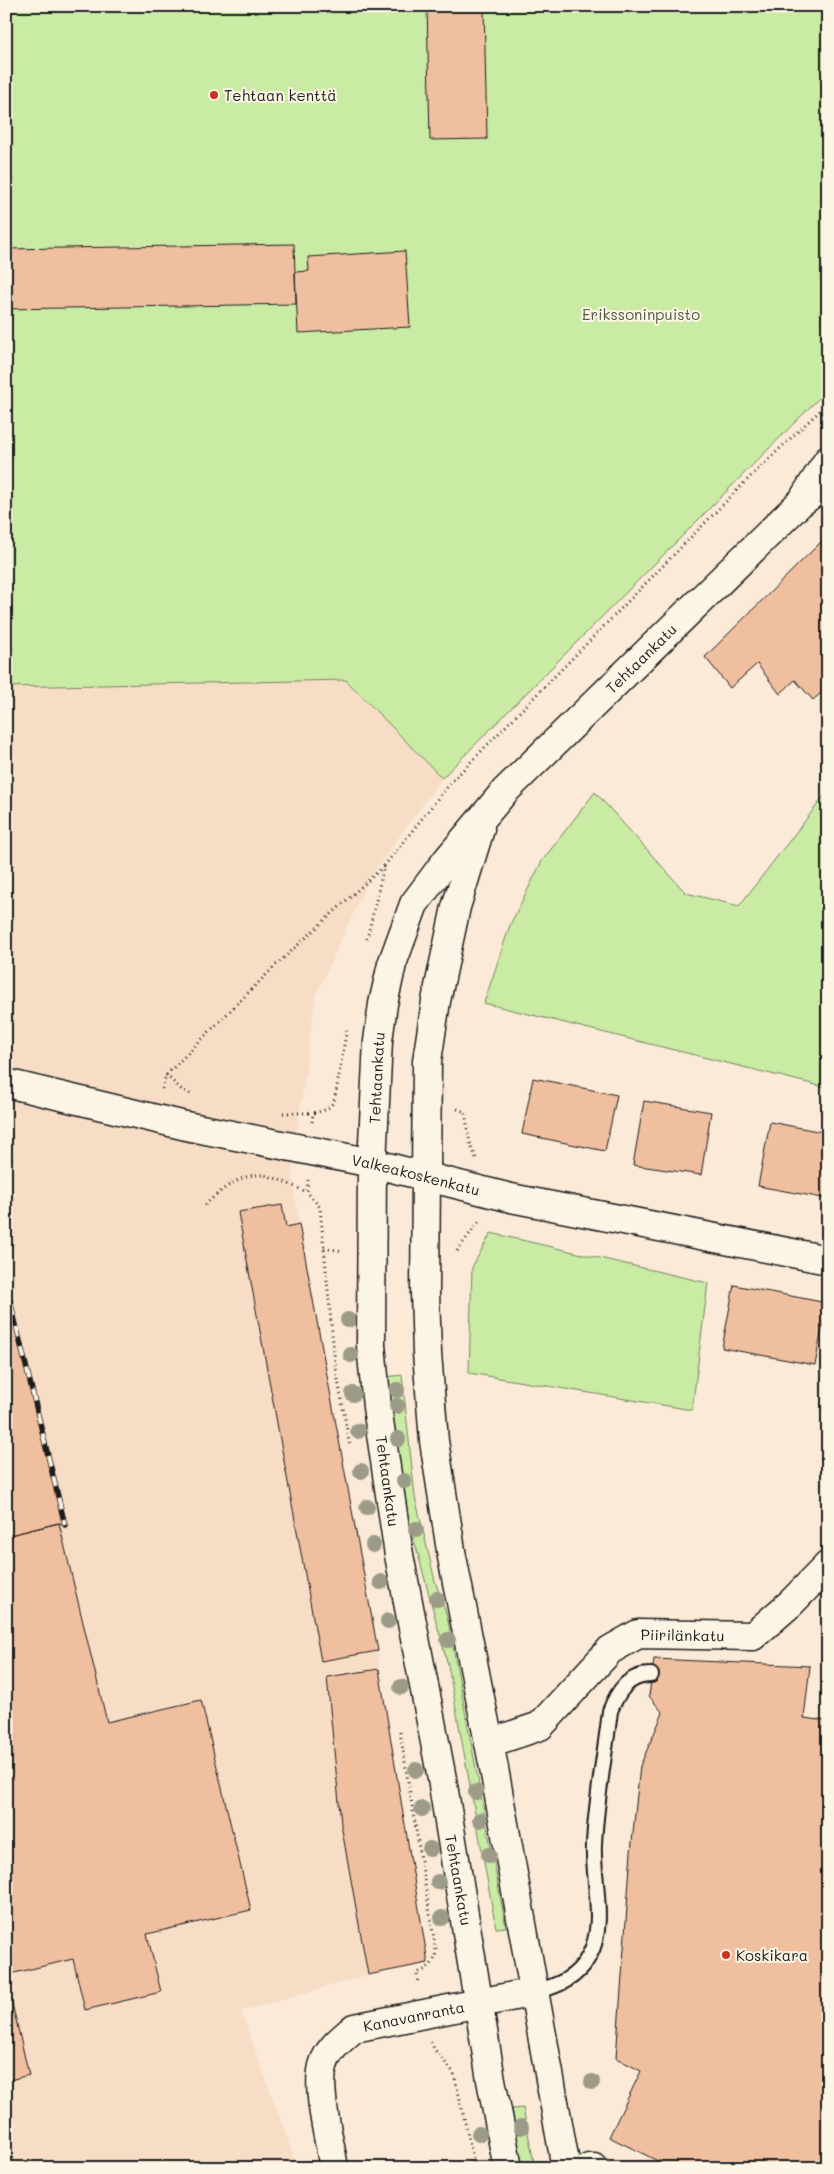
<svg xmlns="http://www.w3.org/2000/svg" width="834" height="2174" font-family="Mali,sans-serif">
  <style>
    .built { fill: #f7ddc6 }
    .green { fill: #caeba4; stroke: #738460 }
    .building { fill: #f0bfa0; stroke: #1c1c1c }
    .lines { fill: none; stroke-linecap: round; stroke-linejoin: round }
    .lane-casing { stroke: #1c1c1c; stroke-width: 18 }
    .street-casing { stroke: #1c1c1c; stroke-width: 31 }
    .secondary-casing { stroke: #1c1c1c; stroke-width: 31 }
    .path { stroke: #1c1c1c; stroke-width: 3; stroke-dasharray: 1 4; stroke-linecap: butt }
    .lane { stroke: #fcf5e5; stroke-width: 14 }
    .street { stroke: #fcf5e5; stroke-width: 28 }
    .secondary { stroke: #fcf5e5; stroke-width: 28 }
    .rail-casing { stroke: #1c1c1c; stroke-width: 5.5 }
    .rail { stroke: #fcf5e5; stroke-width: 4; stroke-dasharray: 11; stroke-linecap: butt }
    .tree { fill: #9c9b87 }
    .poi-dot { fill: #c8321e; stroke: #fcf5e5; stroke-width: 2 }
    .labels { text-anchor: middle; dominant-baseline: central; stroke-width: 4; stroke-linejoin: round; paint-order: stroke }
    .poi-label { font-size: 15px; fill: #1c1c1c; stroke: #fcf5e5; text-anchor: start }
    .park-label { font-size: 15px; fill: #505a45; stroke: #fcf5e5 }
    .street-label { font-size: 15px; fill: #1c1c1c; stroke: #fcf5e5 }
  </style>
  <rect width="100%" height="100%" fill="#faead7"/>
  <filter id="ink" filterUnits="userSpaceOnUse"><feTurbulence type="fractalNoise" baseFrequency=".02" numOctaves="2"/><feDisplacementMap in="SourceGraphic" scale="10" xChannelSelector="R" yChannelSelector="G"/><feConvolveMatrix kernelMatrix="1 2 1 2 8 2 1 2 1" color-interpolation-filters="sRGB"/></filter>
  <g filter="url(#ink)">
    <!-- built -->
    <path class="built" d="M346,680L442,778L370,877L316,995L292,1170L299,1224L378,1651L379,1669L428,1963L368,1975L241,2011L298,2168H6V687Z"/>
    <!-- green -->
    <path class="green" d="M6,6H828V389L442,778L346,680L6,687Z
      M828,791V1088L484,1003L510,925L542,861L595,792L686,893L739,906Z
      M491,1233L708,1283L692,1410L469,1373L472,1267Z
      M402,1375L415,1497L435,1581L447,1616L506,1927L496,1928L448,1665L398,1480L385,1377Z
      M523,2108L535,2168H523L512,2109Z"/>
    <!-- building -->
    <path class="building" d="M427,6H484L487,139L430,140Z
      M294,244L296,304L6,309V249Z
      M405,251L410,327L298,333L295,272L309,271L308,257Z
      M828,535V687L813,700L795,680L780,694L757,664L730,688L705,657Z
      M533,1078L617,1095L605,1151L522,1134Z
      M644,1101L711,1112L701,1175L633,1165Z
      M770,1122L828,1133V1199L758,1186Z
      M282,1205L286,1227L299,1224L378,1651L321,1661L238,1212Z
      M6,1284L65,1525L59,1523L6,1536Z
      M734,1285L827,1303L815,1365L722,1348Z
      M59,1523L107,1722L201,1700L251,1910L147,1934L161,1992L85,2010L73,1959L6,1975V1536Z
      M654,1659L810,1666L804,1718L828,1721V2168H672L609,2137L641,2071L616,2058L631,1852L640,1766L663,1713L649,1696Z
      M379,1669L428,1963L368,1975L341,1824L327,1677Z
      M6,1978L29,2075L6,2081Z"/>
    <g class="lines">
      <!-- lane casing -->
      <g class="lane-casing">
        <path id="lane" d="M534,1992C557,1986 577,1979 589,1956C607,1924 592,1878 594,1844C596,1800 605,1755 610,1711C618,1691 628,1675 651,1675"/>
      </g>
      <!-- street casing -->
      <g class="street-casing">
        <g id="street">
          <path id="s1" d="M6,1083L186,1126L372,1163L511,1198L828,1260"/>
          <path id="s2" d="M489,1743L540,1726L610,1650L638,1634L753,1636L791,1603L828,1565"/>
          <path id="s3" d="M334,2168C330,2142 315,2087 324,2063C329,2048 343,2038 354,2028L534,1992"/>
          <path d="M589,2168H594"/>
        </g>
      </g>
      <!-- secondary casing -->
      <g class="secondary-casing">
        <g id="secondary">
          <path d="M805,496L828,460"/>
          <path d="M480,829L456,907L436,1001L427,1061L425,1293L427,1353L434,1441L452,1557L493,1763L566,2168"/>
          <path id="s4" d="M508,2168L491,2080L442,1779L399,1555L377,1407L371,1345L372,1163L378,1041L383,1004L392,964L414,904L447,860L505,791L800,503L828,482"/>
        </g>
      </g>
      <!-- path -->
      <path class="path" d="M367,939L384,866L452,781L752,475L828,403
        M6,963L14,964
        M166,1075L182,1090L190,1094
        M162,1089L166,1075L276,965L384,866
        M457,1109L465,1112L470,1143L476,1158
        M283,1113H313
        M312,1122L313,1113C324,1111 331,1109 335,1098L347,1028
        M308,1180L307,1192L320,1207L335,1363L350,1447
        M205,1205C220,1191 240,1173 263,1175C277,1177 294,1187 307,1192
        M324,1248L343,1251
        M457,1251L480,1220
        M400,1732L436,1951C435,1964 428,1969 417,1973L418,1984
        M431,2042L434,2049L454,2073L474,2163"/>
      <!-- lane -->
      <use href="#lane" class="lane"/>
      <!-- street -->
      <use href="#street" class="street"/>
      <!-- secondary -->
      <use href="#secondary" class="secondary"/>
      <!-- rail casing -->
      <g class="rail-casing">
        <path id="rail" d="M6,1284L65,1525"/>
      </g>
      <!-- rail -->
      <use href="#rail" class="rail"/>
    </g>
    <!-- trees -->
    <g class="tree">
      <circle cx="348" cy="1320" r="8"/>
      <circle cx="351" cy="1355" r="8"/>
      <circle cx="397" cy="1390" r="8"/>
      <circle cx="353" cy="1394" r="8"/>
      <circle cx="397" cy="1406" r="8"/>
      <circle cx="358" cy="1431" r="8"/>
      <circle cx="398" cy="1439" r="8"/>
      <circle cx="361" cy="1471" r="8"/>
      <circle cx="404" cy="1481" r="8"/>
      <circle cx="367" cy="1507" r="8"/>
      <circle cx="416" cy="1529" r="8"/>
      <circle cx="373" cy="1545" r="8"/>
      <circle cx="381" cy="1582" r="8"/>
      <circle cx="437" cy="1599" r="8"/>
      <circle cx="388" cy="1621" r="8"/>
      <circle cx="448" cy="1640" r="8"/>
      <circle cx="401" cy="1687" r="8"/>
      <circle cx="416" cy="1770" r="8"/>
      <circle cx="476" cy="1792" r="8"/>
      <circle cx="422" cy="1809" r="8"/>
      <circle cx="480" cy="1820" r="8"/>
      <circle cx="430" cy="1849" r="8"/>
      <circle cx="489" cy="1855" r="8"/>
      <circle cx="438" cy="1882" r="8"/>
      <circle cx="442" cy="1918" r="8"/>
      <circle cx="592" cy="2082" r="8"/>
      <circle cx="521" cy="2127" r="8"/>
      <circle cx="479" cy="2134" r="8"/>
    </g>
  </g>
  <!-- markers -->
  <g class="poi-dot">
    <circle cx="214" cy="95" r="5"/>
    <circle cx="726" cy="1955" r="5"/>
  </g>
  <g class="labels">
    <!-- poi labels -->
    <g class="poi-label">
      <text x="224" y="95">Tehtaan kenttä</text>
      <text x="736" y="1955">Koskikara</text>
    </g>
    <!-- park labels -->
    <g class="park-label">
      <text x="641" y="314">Erikssoninpuisto</text>
    </g>
    <!-- street labels -->
    <g class="street-label">
      <text stroke="none"><textPath href="#s4" startOffset="1616">Tehtaankatu</textPath></text>
      <text stroke="none"><textPath href="#s4" startOffset="1102">Tehtaankatu</textPath></text>
      <text stroke="none"><textPath href="#s1" startOffset="420">Valkeakoskenkatu</textPath></text>
      <text transform="translate(388 1481) rotate(82)">Tehtaankatu</text>
      <text stroke="none"><textPath href="#s2" startOffset="234">Piirilänkatu</textPath></text>
      <text transform="translate(459 1880) rotate(80)">Tehtaankatu</text>
      <text stroke="none"><textPath href="#s3" startOffset="214">Kanavanranta</textPath></text>
    </g>
  </g>
  <!-- margin -->
  <rect width="834" height="2174" fill="none" stroke="#fcf5e5" stroke-width="25"/>
  <rect x="12" y="12" width="809" height="2149" fill="none" stroke="#1c1c1c" stroke-width="2" filter="url(#ink)"/>
</svg>
